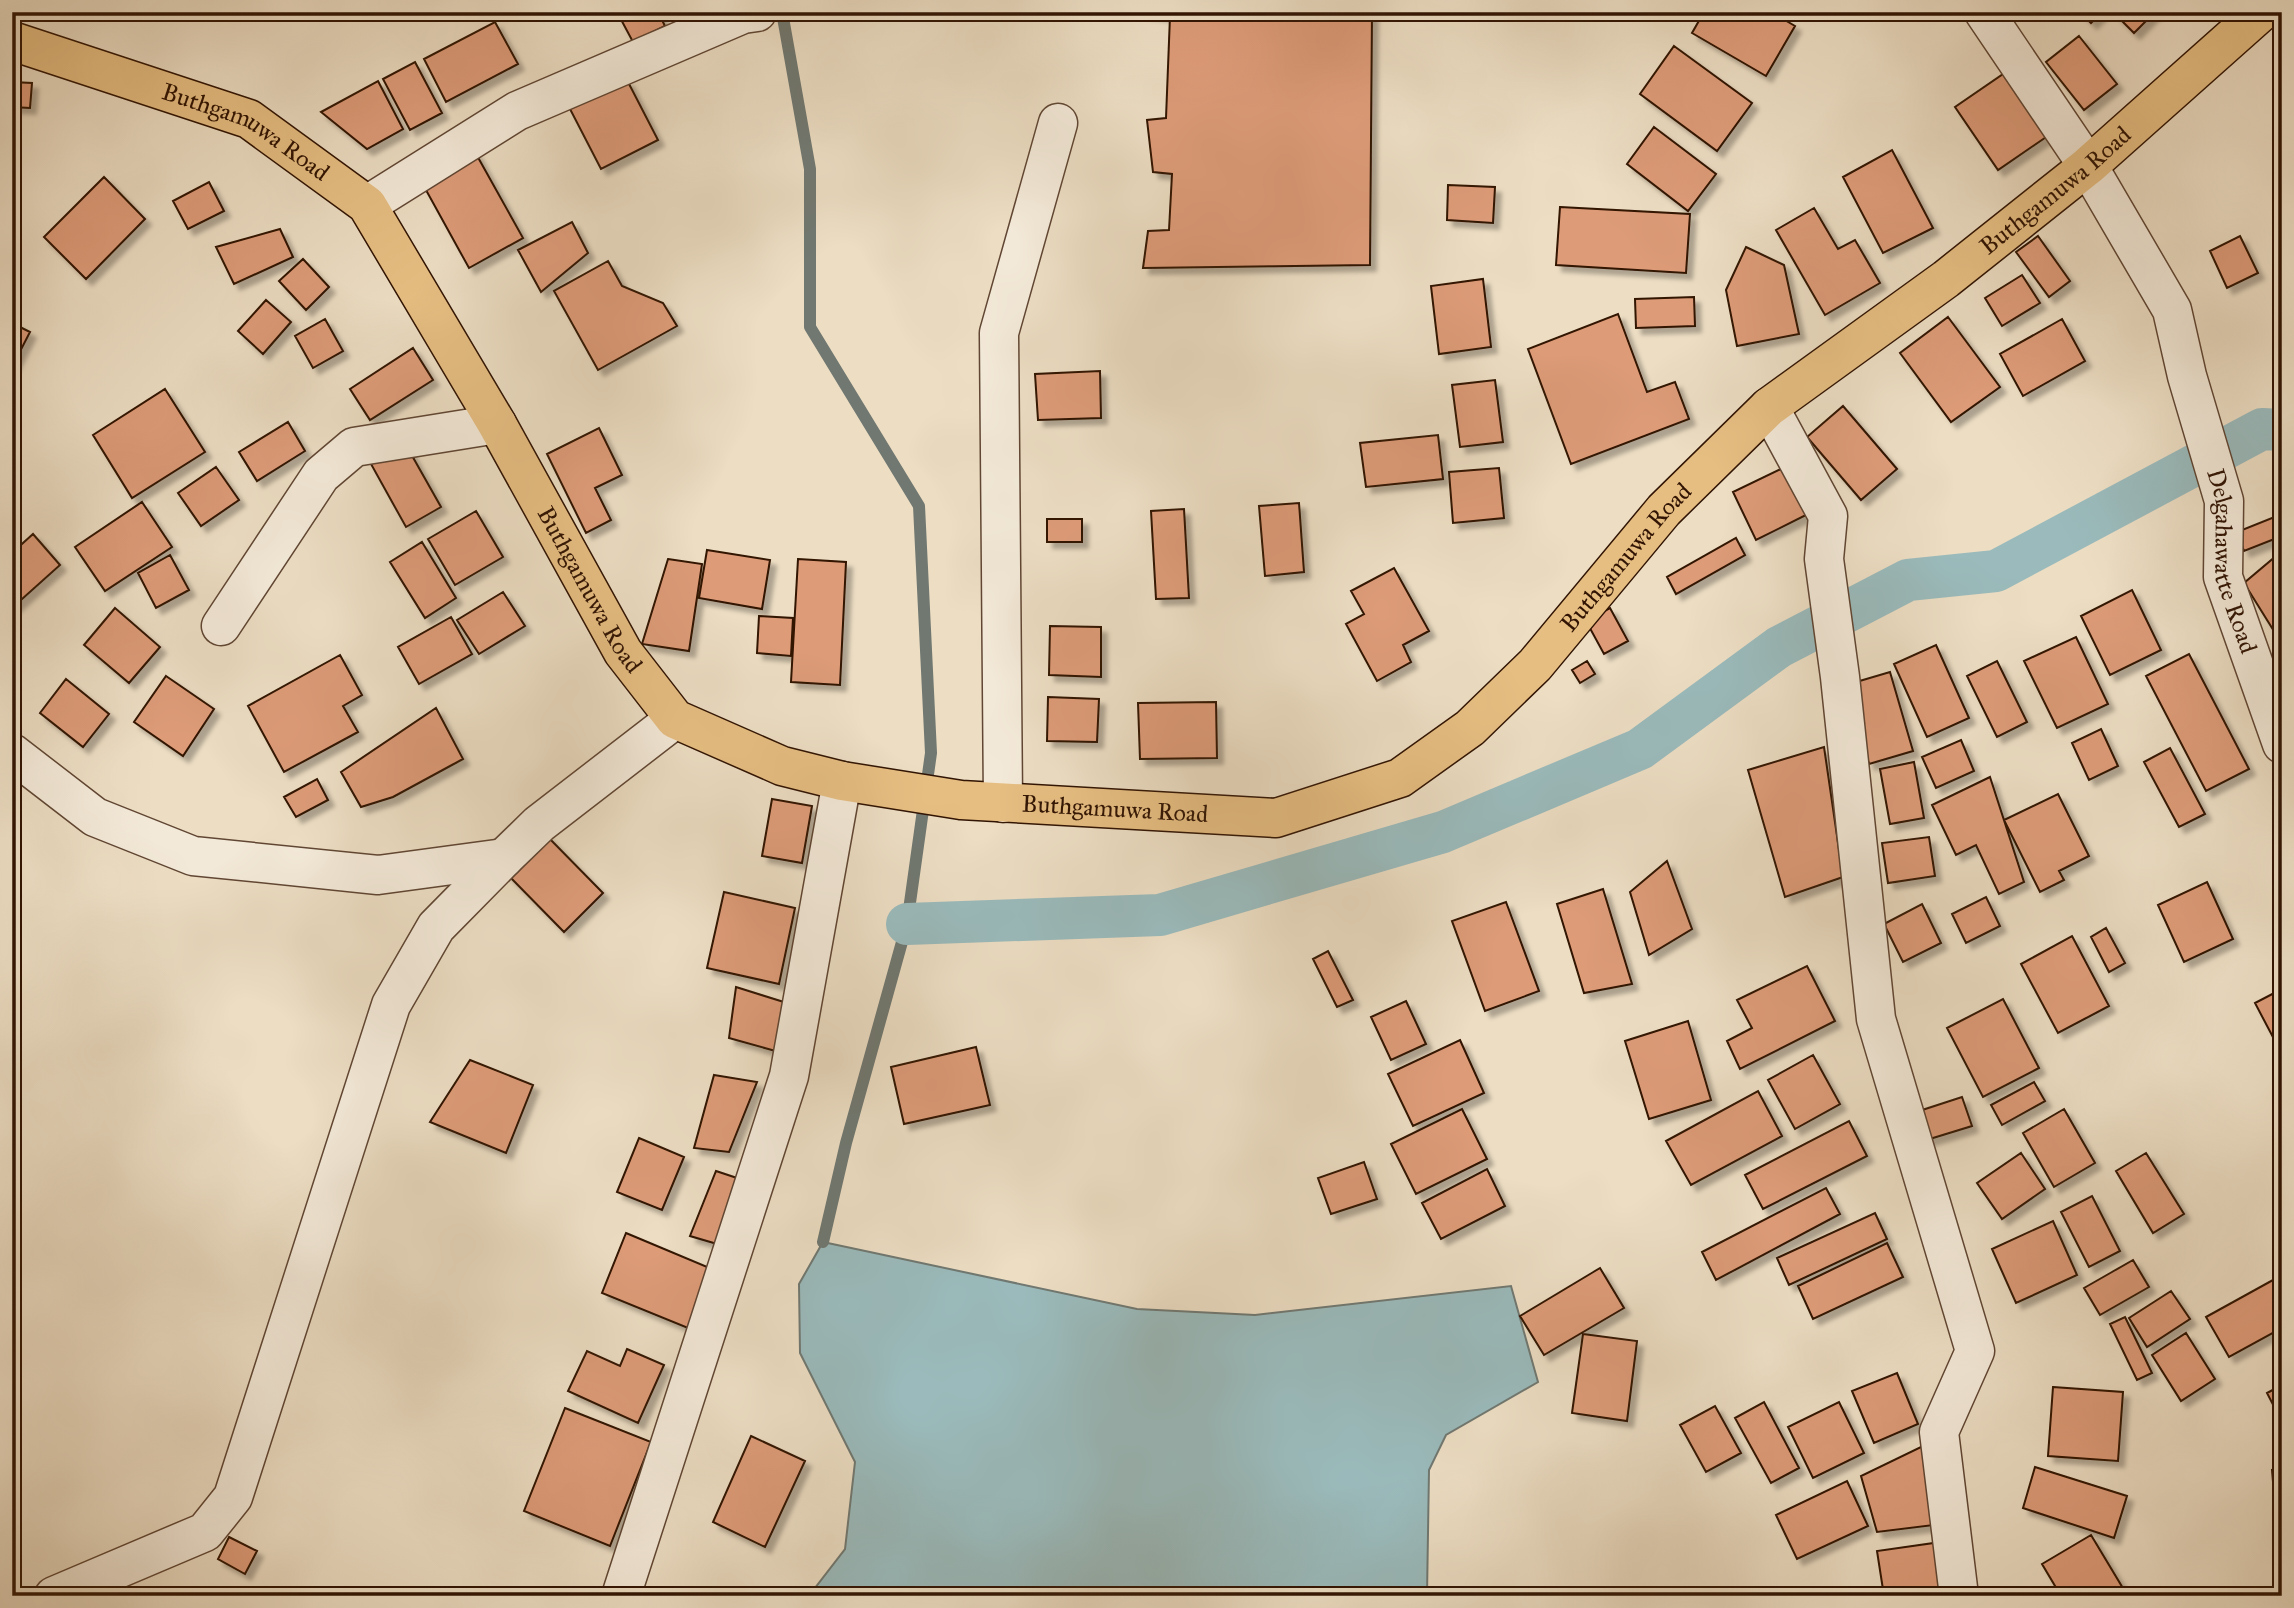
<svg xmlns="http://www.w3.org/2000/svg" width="2294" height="1608" font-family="'IM FELL Great Primer',serif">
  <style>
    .water { fill: #9ababb; stroke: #707871; stroke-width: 2 }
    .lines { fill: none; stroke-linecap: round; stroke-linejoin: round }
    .stream { stroke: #707871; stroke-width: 12 }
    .canal { stroke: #9ababb; stroke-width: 42 }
    .building { fill: #dd9b78; stroke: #311403; stroke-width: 2; filter: url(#shadow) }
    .minor-casing { stroke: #604633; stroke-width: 41 }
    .major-casing { stroke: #311403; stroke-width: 41 }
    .minor { stroke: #f3e9d8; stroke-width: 38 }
    .major { stroke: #e6be82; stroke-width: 38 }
    .labels { text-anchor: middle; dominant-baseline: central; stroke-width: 5; stroke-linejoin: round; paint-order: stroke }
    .street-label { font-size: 24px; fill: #311403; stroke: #f3e9d8 }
  </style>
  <defs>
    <filter id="shadow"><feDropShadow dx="6" dy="6" stdDeviation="2" flood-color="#0004"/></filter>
  </defs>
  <rect width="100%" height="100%" fill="#ecddc3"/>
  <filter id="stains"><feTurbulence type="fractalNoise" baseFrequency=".00286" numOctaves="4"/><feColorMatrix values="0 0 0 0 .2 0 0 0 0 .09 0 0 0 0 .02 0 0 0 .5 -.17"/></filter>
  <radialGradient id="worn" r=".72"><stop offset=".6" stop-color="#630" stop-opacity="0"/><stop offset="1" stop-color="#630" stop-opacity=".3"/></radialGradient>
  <!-- water -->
  <path class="water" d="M823,1242L1137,1309L1255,1315L1511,1286L1538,1382L1446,1435L1429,1470L1427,1596H799L811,1593L845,1549L855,1462L800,1353L799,1284Z"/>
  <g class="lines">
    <!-- stream -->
    <path class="stream" d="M782,12L810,169V327L919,506L931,753L907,924L846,1143L823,1242"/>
    <!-- canal -->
    <path class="canal" d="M907,924L1160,915L1443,832L1640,749L1779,647L1908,580L1996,571L2262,429L2282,430"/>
  </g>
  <!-- building -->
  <path class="building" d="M617,12H658L665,26L633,42Z
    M1142,12H1372L1370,265L1143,268L1148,231L1169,230L1172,174L1153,172L1147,120L1166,118L1170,16Z
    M1704,12H1771L1795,26L1766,76L1692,33Z
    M2080,12H2102L2091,23Z
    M2113,12H2155L2134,33Z
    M495,22L518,64L446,102L424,59Z
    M2079,36L2117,84L2084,110L2046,62Z
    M1674,46L1752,103L1717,151L1640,94Z
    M415,62L442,113L410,130L383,79Z
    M2009,70L2052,133L1998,170L1955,107Z
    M627,80L658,140L601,169L570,109Z
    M378,81L403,129L367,149L321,112Z
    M12,82L32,83L30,108L12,107Z
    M1654,127L1716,174L1688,211L1627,164Z
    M1892,150L1933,228L1883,253L1843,177Z
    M475,152L523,238L469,268L421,181Z
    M104,177L145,219L86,279L44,237Z
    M209,182L224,211L188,229L173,201Z
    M1448,185L1495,187L1493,223L1447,220Z
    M1560,207L1690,214L1686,273L1556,265Z
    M1814,208L1838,249L1855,240L1880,283L1825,315L1776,230Z
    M572,222L588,253L541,292L518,250Z
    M280,229L293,257L234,284L216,247Z
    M2038,236L2070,281L2049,297L2016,252Z
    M2240,236L2258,273L2227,288L2210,251Z
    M1746,247L1784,265L1799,334L1737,346L1726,290Z
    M303,259L329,287L306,310L279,281Z
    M608,261L622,286L663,303L677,326L598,370L554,291Z
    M2022,275L2040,303L2002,326L1985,298Z
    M1483,279L1491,347L1439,354L1431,286Z
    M1694,297L1695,326L1636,328L1635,299Z
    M266,300L291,322L263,354L238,331Z
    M1618,314L1647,392L1675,382L1689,419L1571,464L1528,349Z
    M1948,317L2000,387L1951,422L1900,353Z
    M325,319L343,351L313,368L295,336Z
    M2062,319L2085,361L2023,396L2000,354Z
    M12,323L30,332L12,367Z
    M413,348L433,380L370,420L350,389Z
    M1100,371L1101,418L1038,420L1035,374Z
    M1495,380L1503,442L1460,447L1452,385Z
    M165,389L205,452L132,498L93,435Z
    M1843,406L1897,469L1861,500L1807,437Z
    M288,422L305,451L257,481L239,452Z
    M599,428L622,475L595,488L611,520L586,533L547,454Z
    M1438,435L1443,479L1366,487L1360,443Z
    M406,445L441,507L406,527L371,464Z
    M216,467L239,500L201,526L178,493Z
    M1785,467L1808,514L1756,540L1733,492Z
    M1499,468L1504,518L1453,523L1449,472Z
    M142,502L172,547L105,591L75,547Z
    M1299,503L1304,572L1265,576L1259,506Z
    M1184,509L1189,598L1156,599L1151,511Z
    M476,511L503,557L455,585L428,539Z
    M2282,514V536L2244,551L2237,532Z
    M1047,519H1082V542H1047Z
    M33,534L60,565L12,608V553Z
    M1736,538L1745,555L1676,594L1667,577Z
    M422,542L456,598L425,618L390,562Z
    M707,550L770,560L762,609L699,598Z
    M2282,551V644L2244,583Z
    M170,555L189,590L156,608L138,573Z
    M668,559L702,564L689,651L642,644Z
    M798,559L846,562L840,685L791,682Z
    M1394,568L1429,631L1403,645L1411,662L1377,681L1346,624L1364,614L1351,591Z
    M2132,590L2161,650L2110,675L2081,616Z
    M503,592L525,626L479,654L457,620Z
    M115,608L160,647L129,683L84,645Z
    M1610,608L1628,641L1604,654L1586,621Z
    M759,616L793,618L791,656L757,653Z
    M451,617L472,654L419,684L398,647Z
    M1050,626L1101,627V677L1049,675Z
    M2076,637L2108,704L2057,728L2024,661Z
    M1936,645L1969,718L1927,737L1894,664Z
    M2189,654L2249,769L2206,791L2146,676Z
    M340,655L362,695L343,706L358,732L284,772L248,706Z
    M1587,661L1595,674L1580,683L1572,670Z
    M1997,661L2027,722L1997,737L1967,676Z
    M1890,672L1913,751L1869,764L1846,685Z
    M166,676L214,709L183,756L134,722Z
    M66,679L109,714L83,747L40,713Z
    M1048,697L1099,699L1097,742L1047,741Z
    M1216,702L1217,758L1140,759L1138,703Z
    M436,708L463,759L393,797L361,807L341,772Z
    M2101,729L2118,766L2089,780L2072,743Z
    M1961,740L1974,771L1936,788L1922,757Z
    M1824,747L1843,877L1785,897L1748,770Z
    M2170,748L2205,814L2179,827L2144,762Z
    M1914,762L1924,818L1890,824L1880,769Z
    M1990,777L2024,882L1999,894L1976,845L1956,855L1932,805Z
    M317,779L328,800L296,817L284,797Z
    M2058,794L2089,856L2059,871L2064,880L2040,892L2004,820Z
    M772,799L812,806L802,863L762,856Z
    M545,834L603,893L564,932L506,873Z
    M1929,837L1935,876L1888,883L1882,843Z
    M1667,861L1692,929L1649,955L1630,892Z
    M2207,882L2233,939L2184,962L2158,905Z
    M1603,889L1632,984L1584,993L1557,904Z
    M724,892L795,908L779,984L707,968Z
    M1986,897L2000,926L1966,943L1952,914Z
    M1506,902L1539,991L1485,1011L1452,921Z
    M1922,904L1941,943L1903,962L1884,924Z
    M2106,928L2125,963L2109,972L2091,937Z
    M2072,936L2109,1006L2058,1033L2021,964Z
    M1328,951L1353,1000L1337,1007L1313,959Z
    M1807,966L1835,1021L1740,1069L1727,1041L1752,1028L1737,1000Z
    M736,987L787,1003L779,1052L729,1038Z
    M2282,989V1038L2275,1041L2255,1003Z
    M2003,999L2039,1068L1983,1097L1947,1028Z
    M1406,1001L1426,1044L1391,1060L1371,1017Z
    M1688,1021L1711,1100L1649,1119L1625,1041Z
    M1460,1040L1484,1093L1413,1126L1388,1074Z
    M976,1047L990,1105L904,1124L891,1067Z
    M1813,1055L1840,1104L1795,1129L1768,1080Z
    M470,1060L533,1085L506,1153L430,1122Z
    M714,1075L757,1082L729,1152L694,1148Z
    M2034,1082L2045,1101L2002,1125L1991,1105Z
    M1758,1091L1782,1136L1691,1185L1666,1141Z
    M1962,1097L1972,1126L1920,1142L1910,1114Z
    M1462,1109L1487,1159L1416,1194L1391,1144Z
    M2064,1109L2095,1163L2054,1187L2023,1133Z
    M1849,1121L1867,1156L1763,1209L1745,1175Z
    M639,1138L684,1157L662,1210L617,1192Z
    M2021,1153L2045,1189L2002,1219L1977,1183Z
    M2146,1153L2184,1214L2153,1233L2116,1171Z
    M1364,1162L1377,1199L1331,1214L1318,1178Z
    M1487,1169L1505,1206L1441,1239L1422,1203Z
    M716,1171L743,1180L734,1249L690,1236Z
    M1826,1188L1840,1214L1716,1280L1702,1252Z
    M2092,1196L2120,1251L2089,1267L2061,1212Z
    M1875,1213L1887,1239L1789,1285L1777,1258Z
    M2053,1221L2077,1275L2016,1303L1992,1249Z
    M626,1233L712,1269L688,1328L602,1293Z
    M1887,1243L1903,1277L1813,1319L1798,1286Z
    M2133,1260L2149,1287L2100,1315L2084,1288Z
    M1600,1268L1624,1308L1544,1355L1520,1316Z
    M2282,1275V1328L2229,1357L2206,1317Z
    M2171,1291L2190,1319L2147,1347L2129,1318Z
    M2125,1317L2152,1373L2137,1380L2110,1324Z
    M2186,1333L2215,1379L2181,1401L2152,1355Z
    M1583,1334L1637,1341L1627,1421L1572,1413Z
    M627,1349L664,1365L638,1423L568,1391L587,1351L620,1366Z
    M1897,1373L1918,1424L1874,1443L1852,1391Z
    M2282,1385V1422L2267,1393Z
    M2053,1387L2123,1392L2118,1461L2048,1456Z
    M1764,1402L1799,1468L1771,1483L1735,1418Z
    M1839,1402L1864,1453L1813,1478L1788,1427Z
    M1715,1406L1741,1453L1706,1472L1680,1425Z
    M565,1408L651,1442L610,1546L524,1511Z
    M751,1436L805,1461L765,1547L713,1522Z
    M1923,1446L1934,1525L1877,1532L1861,1476Z
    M2035,1467L2127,1496L2114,1538L2023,1508Z
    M2282,1469V1530H2277L2272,1470Z
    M1847,1481L1868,1526L1797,1559L1776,1515Z
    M2091,1535L2124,1590L2114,1596H2061L2042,1564Z
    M229,1537L257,1551L245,1574L218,1559Z
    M1941,1542L1950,1596H1884L1877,1551Z"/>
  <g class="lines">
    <!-- minor casing -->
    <g class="minor-casing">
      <g id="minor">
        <path id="s1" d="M1984,12L2088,166L2172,310L2187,376L2224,501L2223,577L2282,744"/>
        <path d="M367,205L517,111L743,14L757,12"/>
        <path d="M1769,407L1828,516L1824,559L1840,677L1876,1019L1975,1351L1939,1432L1959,1596"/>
        <path d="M221,626L321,475L354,447L497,424"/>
        <path d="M12,753L95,817L193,856L378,875L504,858"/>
        <path d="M1003,803L999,333L1058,123"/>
        <path d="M54,1596L205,1532L233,1497L391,1005L436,927L504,858L539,824L675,719"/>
        <path d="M621,1596L789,1076L842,781"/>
      </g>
    </g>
    <!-- major casing -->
    <g class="major-casing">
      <g id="major">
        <path id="s2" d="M12,41L249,119L367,205L497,424L623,652L675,719L782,766L842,781L961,800L1276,818L1400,778L1470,728L1535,665L1664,510L1769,407L1946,279L2088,166L2261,12"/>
      </g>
    </g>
    <!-- minor -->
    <use href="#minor" class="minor"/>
    <!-- major -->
    <use href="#major" class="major"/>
  </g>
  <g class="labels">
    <!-- street labels -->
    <g class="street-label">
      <text stroke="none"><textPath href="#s2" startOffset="252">Buthgamuwa Road</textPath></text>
      <text stroke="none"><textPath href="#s2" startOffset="2625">Buthgamuwa Road</textPath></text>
      <text stroke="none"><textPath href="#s2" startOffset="2058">Buthgamuwa Road</textPath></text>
      <text stroke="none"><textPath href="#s1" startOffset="612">Delgahawatte Road</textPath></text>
      <text stroke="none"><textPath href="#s2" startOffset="840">Buthgamuwa Road</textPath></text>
      <text stroke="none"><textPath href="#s2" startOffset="1449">Buthgamuwa Road</textPath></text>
    </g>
  </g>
  <!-- margin -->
  <rect width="2294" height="1608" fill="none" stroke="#ecddc3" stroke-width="42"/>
  <rect x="14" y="14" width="2266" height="1580" fill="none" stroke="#311403" stroke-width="3.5"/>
  <rect x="21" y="21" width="2252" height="1566" fill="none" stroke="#311403" stroke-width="2"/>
  <rect width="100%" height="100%" filter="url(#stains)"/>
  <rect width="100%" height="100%" fill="url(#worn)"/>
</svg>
